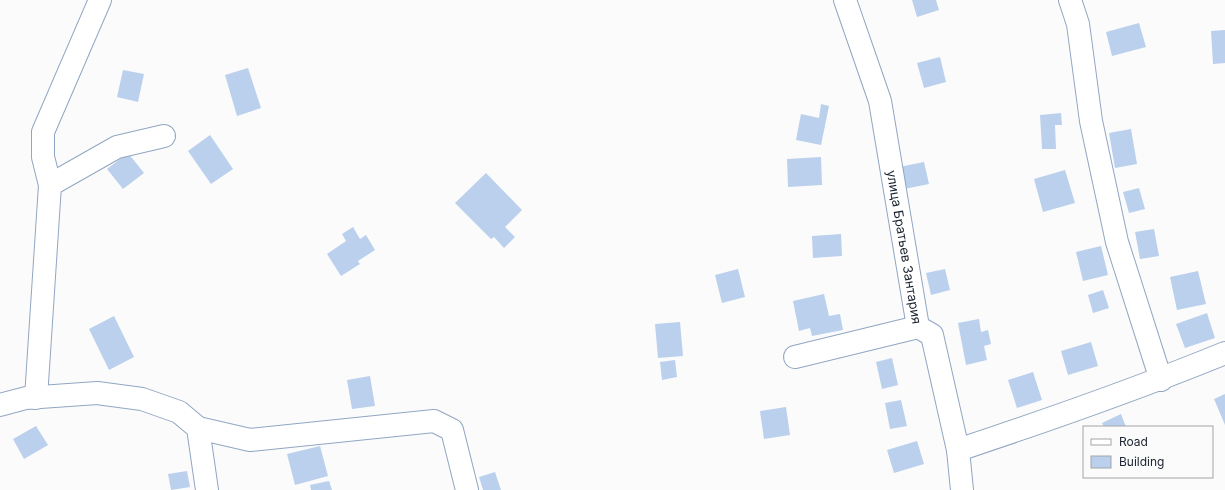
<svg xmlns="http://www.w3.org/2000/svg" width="1225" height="490" font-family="Inter,sans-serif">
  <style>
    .building { fill: #bad0ed }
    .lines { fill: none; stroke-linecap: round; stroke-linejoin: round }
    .minor-casing { stroke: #91a6c2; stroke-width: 24 }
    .minor { stroke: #fff; stroke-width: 22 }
    .labels { text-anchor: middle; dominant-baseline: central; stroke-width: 3; stroke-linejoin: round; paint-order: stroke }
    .street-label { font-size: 13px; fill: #1b232e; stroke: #fbfbfb }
  </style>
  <rect width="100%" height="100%" fill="#fbfbfb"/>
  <!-- building -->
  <path class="building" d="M912,0H936L939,10L917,17Z
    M1139,23L1146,47L1112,56L1106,32Z
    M1225,30V63L1213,64L1211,31Z
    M940,57L946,82L924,88L917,63Z
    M248,68L261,108L237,116L225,75Z
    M123,70L144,74L138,102L117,97Z
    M821,104L829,106L821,145L796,140L801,114L819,118Z
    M1061,113L1062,125H1055L1056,149H1042L1040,115Z
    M1131,129L1137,164L1115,168L1109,133Z
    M210,135L233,169L211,184L188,151Z
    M128,153L144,173L123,189L107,169Z
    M821,157L822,185L788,187L787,159Z
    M924,162L929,184L904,189L899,167Z
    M1065,170L1075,203L1043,212L1034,179Z
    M486,173L522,210L505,227L515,237L504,248L494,237L491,239L455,203Z
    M1139,188L1145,209L1129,213L1123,192Z
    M353,227L360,239L366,235L375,250L358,261L360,264L341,276L327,254L346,241L342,234Z
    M1154,229L1159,256L1140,259L1135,232Z
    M841,234L842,256L813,258L812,236Z
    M1101,246L1108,275L1083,281L1076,252Z
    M738,269L745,297L722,303L715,275Z
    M945,269L950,290L931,295L926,273Z
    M1198,271L1206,304L1177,310L1170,277Z
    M1103,290L1109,308L1093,313L1088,295Z
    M824,294L829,316L840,314L843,330L812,336L810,328L799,331L793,301Z
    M1207,313L1215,338L1185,348L1176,324Z
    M114,316L134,357L109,370L89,329Z
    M979,319L981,332L988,330L991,344L984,346L987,360L966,365L958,323Z
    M680,322L683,356L658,358L655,324Z
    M1091,342L1098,366L1068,375L1061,351Z
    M892,358L898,385L882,389L876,362Z
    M675,360L677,377L662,380L660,362Z
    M1033,372L1042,400L1017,408L1008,380Z
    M370,376L375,406L352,409L347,380Z
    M1225,394V425L1214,399Z
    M901,400L907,426L890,429L885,403Z
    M786,407L790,435L764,439L760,411Z
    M1121,414L1126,427H1104L1102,423Z
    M36,426L48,445L24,459L13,439Z
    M917,441L924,464L894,473L887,450Z
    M320,446L328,476L295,485L287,454Z
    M187,471L190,487L171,490L168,474Z
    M495,472L501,490H483L479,477Z
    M329,481L332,490H311L310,485Z"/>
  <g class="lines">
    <!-- minor casing -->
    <g class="minor-casing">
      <g id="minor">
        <path id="s1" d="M845,0L880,101L918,327L932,335L958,450L962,490"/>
        <path d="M1070,0L1078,24L1091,121L1117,242L1161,380"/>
        <path d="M50,185L117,147L164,136"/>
        <path d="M795,357L918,327"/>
        <path d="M36,398L50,185L43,157V132L100,0"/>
        <path d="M0,405L26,398L97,393L142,399L179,412L198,428L207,490"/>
        <path d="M198,428L250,440L434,421L452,430L467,490"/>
        <path d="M958,450C1048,420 1137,389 1225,353"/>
      </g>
    </g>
    <!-- minor -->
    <use href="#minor" class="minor"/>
  </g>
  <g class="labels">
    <!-- street labels -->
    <g class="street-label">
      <text stroke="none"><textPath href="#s1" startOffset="255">улица Братьев Зантария</textPath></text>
    </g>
  </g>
  <!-- legend -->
  <rect x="1083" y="426" width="130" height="52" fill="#fbfbfb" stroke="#a1a5a9"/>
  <rect x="1091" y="439" width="20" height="6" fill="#ffffff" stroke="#a1a5a9"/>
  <text x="1119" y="446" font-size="12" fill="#1b232e">Road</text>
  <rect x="1091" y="456" width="20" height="12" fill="#bad0ed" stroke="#a1a5a9"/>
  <text x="1119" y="466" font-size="12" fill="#1b232e">Building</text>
</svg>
